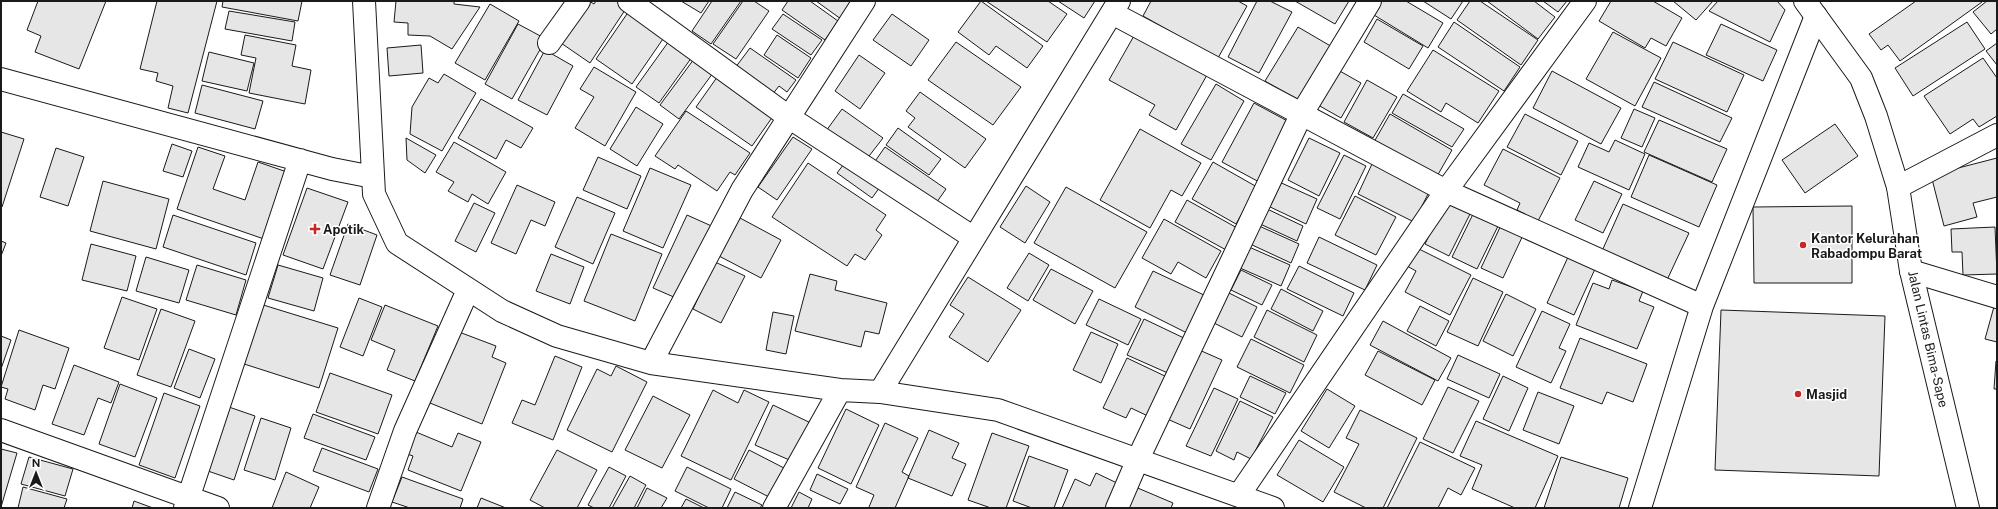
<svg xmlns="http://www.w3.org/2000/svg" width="1998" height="509" font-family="'Public Sans',sans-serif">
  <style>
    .building { fill: #e6e6e6; stroke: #1a1a1a }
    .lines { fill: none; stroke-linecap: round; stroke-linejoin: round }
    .minor-casing { stroke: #1a1a1a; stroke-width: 24 }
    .highway-casing { stroke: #1a1a1a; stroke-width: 24 }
    .minor { stroke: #fff; stroke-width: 22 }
    .highway { stroke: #fff; stroke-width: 22 }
    .poi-dot { fill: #c62828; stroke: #fff; stroke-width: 1.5 }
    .labels { text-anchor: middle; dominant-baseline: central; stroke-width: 3; stroke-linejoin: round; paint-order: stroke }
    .poi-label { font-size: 13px; font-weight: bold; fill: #1a1a1a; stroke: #fff; text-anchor: start }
    .street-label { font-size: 13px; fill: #1a1a1a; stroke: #fff }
  </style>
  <rect width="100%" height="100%" fill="#fff"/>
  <!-- building -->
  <path class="building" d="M38,1H106L79,69L35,52L41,36L27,30Z
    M157,1H217L188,113L168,108L173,86L156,81L158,73L140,69Z
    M223,1H302L298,21L222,7Z
    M396,1H454V4L480,7L452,49L430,36L408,35V23L394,22Z
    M589,1L594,4L596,1H617L627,7L590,63L561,43Z
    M681,1H709L701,13Z
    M712,1H741L711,44L692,31Z
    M743,1H754L769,11L736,59L713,44Z
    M788,1H810L838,21L825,40L782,10Z
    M816,1H854L841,19Z
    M981,1L1043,46L1027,68L996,46L989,55L958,32Z
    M986,1H1048L1067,14L1047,42Z
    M1058,1H1095L1084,18Z
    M1151,1H1238L1247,6L1218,58L1143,16Z
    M1257,1H1270L1292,12L1259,73L1228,57Z
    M1295,1H1349L1335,24Z
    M1382,1H1406L1443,23L1428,48L1374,15Z
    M1423,1H1463L1451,19Z
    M1470,1H1480L1538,40L1521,65L1457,20Z
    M1487,1H1534L1555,17L1538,39Z
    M1543,1H1567L1558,12Z
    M1611,1H1653L1682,18L1666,46L1651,38L1645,48L1599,21Z
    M1673,1H1713L1696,20Z
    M1718,1H1777L1785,10L1770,42L1709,11Z
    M1916,1H1981L1982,2L1900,61L1888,45L1881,50L1869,34Z
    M1987,1H1997V29L1991,34L1973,12Z
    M490,4L519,21L485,80L455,63Z
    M229,11L295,22L292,41L225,29Z
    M629,11L665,36L632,84L596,59Z
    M783,14L822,40L811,55L772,29Z
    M892,14L929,40L911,66L873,40Z
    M1377,19L1423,46L1409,69L1364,42Z
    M1454,22L1520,67L1504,91L1438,47Z
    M1967,22L1985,49L1913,96L1895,68Z
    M518,24L546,39L512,99L485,84Z
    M1721,24L1777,50L1763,81L1706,55Z
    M1298,27L1334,48L1301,102L1265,81Z
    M1613,32L1661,58L1635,106L1586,79Z
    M1135,34L1207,75L1176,130L1149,115L1155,105L1109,80Z
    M245,35L296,45L292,66L311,70L305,104L249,93L256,58L241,55Z
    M777,35L811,58L798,78L764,55Z
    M669,41L692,57L659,103L636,87Z
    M956,42L1021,87L993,125L928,80Z
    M1673,42L1744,75L1727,112L1655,79Z
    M1997,43V65L1986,51Z
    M421,45L423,73L389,76L387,48Z
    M750,48L796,80L787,92L779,86L772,95L735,68Z
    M545,50L573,66L547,115L518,100Z
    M1433,50L1499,91L1478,123L1446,103L1441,112L1407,91Z
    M209,52L254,63L247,91L202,81Z
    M859,55L885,73L860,109L835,91Z
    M1983,58L1997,78V116L1979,127L1973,119L1950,134L1924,96Z
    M694,59L713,73L679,119L660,105Z
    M594,67L636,92L605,146L575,128L594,97L580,89Z
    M1338,70L1361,83L1341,118L1318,105Z
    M1552,71L1621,108L1601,144L1533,108Z
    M720,73L776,112L752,146L696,107Z
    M444,74L476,93L442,151L410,134L412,107L429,78L438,83Z
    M1367,80L1397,97L1373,138L1344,122Z
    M1654,82L1732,118L1720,142L1642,107Z
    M1216,84L1244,101L1211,160L1181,144Z
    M202,85L263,101L255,129L195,113Z
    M920,92L986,139L965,168L908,127L915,118L906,111Z
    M1403,94L1464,129L1452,147L1392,113Z
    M481,99L533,128L521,148L506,140L496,159L458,138Z
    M1254,103L1293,124L1261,183L1222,162Z
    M636,107L663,124L637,166L610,149Z
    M842,109L883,138L866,160L826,131Z
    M1634,109L1655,118L1642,147L1621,138Z
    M686,111L750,153L735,175L730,172L717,191L678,165L675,169L655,156Z
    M1390,114L1452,150L1436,178L1374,142Z
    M1525,114L1578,141L1561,175L1507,147Z
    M1659,120L1727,149L1712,182L1644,152Z
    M1835,124L1858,156L1805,193L1782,160Z
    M898,128L941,159L929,175L886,145Z
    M1140,129L1201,163L1182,196L1171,190L1150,228L1100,200Z
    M1,132L24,139L2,207H1Z
    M793,137L812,149L777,200L758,187Z
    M406,138L436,155L425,173L407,160Z
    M1309,138L1340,153L1319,196L1288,180Z
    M1615,140L1645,154L1629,190L1578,167L1589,143L1609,152Z
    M454,142L506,172L488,204L472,194L468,202L448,191L454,182L436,172Z
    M172,144L192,151L183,177L163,171Z
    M198,147L225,156L213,189L245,200L258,162L287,172L264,239L177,209Z
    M885,147L946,189L932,209L871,167Z
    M56,148L84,157L68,206L40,197Z
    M1503,149L1560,178L1538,221L1517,210L1520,203L1484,185Z
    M1344,155L1366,166L1340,219L1317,208Z
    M1649,155L1717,185L1699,227L1631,197Z
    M850,156L885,180L872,198L837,173Z
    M598,157L641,176L627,209L583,190Z
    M1997,158V197L1973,203L1977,217L1944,226L1931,175Z
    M1213,162L1257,187L1236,224L1192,199Z
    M808,163L886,215L876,230L882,235L865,260L855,254L847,266L772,217Z
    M1372,164L1429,192L1414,222L1358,194Z
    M650,168L691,185L663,248L623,231Z
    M103,181L169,199L156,249L90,231Z
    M1277,181L1317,199L1306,224L1266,205Z
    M1594,181L1622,194L1603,233L1575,220Z
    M517,185L555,202L545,226L531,220L516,254L491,243Z
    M1026,186L1050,202L1025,243L1000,227Z
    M1066,187L1147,232L1115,288L1034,243Z
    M307,188L348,202L323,269L283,255Z
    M1355,196L1396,217L1376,255L1335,235Z
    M577,197L615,213L593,264L555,247Z
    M1447,198L1472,210L1449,256L1425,244Z
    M1187,200L1239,229L1228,251L1175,222Z
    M474,203L495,213L476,252L455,241Z
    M1623,204L1689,233L1667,280L1602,251Z
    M1852,206V283H1754L1753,207Z
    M1265,208L1303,226L1297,241L1258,223Z
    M1475,210L1500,222L1477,269L1452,257Z
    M173,215L256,243L246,275L163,247Z
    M687,215L716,228L683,301L653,288Z
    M740,218L781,240L761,278L719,256Z
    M1164,219L1221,251L1206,278L1178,262L1171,274L1142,258Z
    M1502,223L1524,233L1503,278L1481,268Z
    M348,224L377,235L360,285L330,275Z
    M1257,225L1299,244L1291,263L1248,243Z
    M1995,227L1997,274L1963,275L1962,252H1952L1951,229Z
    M611,234L662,254L635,321L584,301Z
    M1319,237L1377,265L1365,290L1307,263Z
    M1,241L6,243L1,256Z
    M91,244L136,256L127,291L82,280Z
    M1249,247L1290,265L1281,286L1240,268Z
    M1417,248L1471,275L1450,315L1405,292L1416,271L1407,266Z
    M1029,253L1049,265L1028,301L1007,288Z
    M551,254L584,267L570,304L536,291Z
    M146,257L189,270L179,303L136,291Z
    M1568,257L1595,269L1574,315L1547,303Z
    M715,262L745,276L721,323L693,309Z
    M197,265L246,280L236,315L186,300Z
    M278,265L323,278L314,311L268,298Z
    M1299,266L1354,293L1343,316L1287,289Z
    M1051,269L1093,291L1075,324L1033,300Z
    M1241,270L1272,285L1262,305L1231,290Z
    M1153,271L1206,296L1187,333L1135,307Z
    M810,274L837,281L835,290L887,303L879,334L865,331L861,347L795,331Z
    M968,277L1021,310L988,362L949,337L964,314L950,305Z
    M1473,278L1503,292L1478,346L1447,332Z
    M1612,280L1643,291L1639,301L1654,307L1637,349L1576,325L1593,283L1609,289Z
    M1281,289L1323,311L1313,331L1271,309Z
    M1227,292L1257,307L1242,337L1212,322Z
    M1506,294L1536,309L1513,356L1483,341Z
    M122,297L157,309L139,360L104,348Z
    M359,298L382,307L363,356L340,347Z
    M1099,299L1141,319L1128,345L1086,325Z
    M1995,303L1997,304V342L1985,339Z
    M260,304L338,328L319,388L241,363Z
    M385,305L438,326L415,381L387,370L395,350L371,340Z
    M1420,306L1449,321L1436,346L1407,331Z
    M161,309L195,321L171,387L137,375Z
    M1267,310L1317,335L1304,362L1254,337Z
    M1721,310L1885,316L1879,476L1715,470Z
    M1542,311L1570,324L1559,348L1566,351L1551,383L1516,367Z
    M773,312L794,316L786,354L766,350Z
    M1144,319L1186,339L1170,374L1127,355Z
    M1383,321L1451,358L1438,381L1370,345Z
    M19,330L69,348L55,389L43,385L35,410L5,399L8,389L1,387Z
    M459,332L496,346L492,357L506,363L482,424L430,403Z
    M1091,332L1118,344L1101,383L1073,370Z
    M1,336L11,340L1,369Z
    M1580,338L1647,364L1633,402L1607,392L1602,404L1560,388Z
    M1251,339L1304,365L1290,393L1237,367Z
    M189,349L215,359L200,398L174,388Z
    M1197,349L1222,360L1190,429L1165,418Z
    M1378,351L1435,380L1422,405L1365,375Z
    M1458,355L1500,374L1489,398L1447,379Z
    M555,356L582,367L553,440L512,423L522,400L535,405Z
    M1127,358L1169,378L1150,417L1131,408L1126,418L1103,408Z
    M1996,361H1997V389H1994Z
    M74,365L119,382L111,403L98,398L84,435L52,424Z
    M616,366L647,382L612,452L567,430L597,369L611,376Z
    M330,373L392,395L378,434L316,412Z
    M1250,376L1286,393L1275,414L1240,397Z
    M1503,376L1528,388L1509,431L1483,419Z
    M120,384L157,398L135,457L99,444Z
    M1448,387L1479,401L1453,453L1423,439Z
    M1214,388L1238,399L1211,456L1186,446Z
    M1327,389L1355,406L1329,448L1301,431Z
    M713,390L738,403L744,390L769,402L731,480L681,456Z
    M1538,392L1574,406L1559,444L1523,430Z
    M164,393L200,406L175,478L139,465Z
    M653,396L690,415L662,468L625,450Z
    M1240,401L1273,417L1251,459L1237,452L1234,460L1216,451Z
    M773,405L813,424L794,462L755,445Z
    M226,406L255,416L234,480L205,470Z
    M846,409L879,425L851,484L818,468Z
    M1360,410L1417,438L1383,508H1366L1334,492L1359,444L1346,438Z
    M313,414L375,437L366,460L304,438Z
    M261,418L291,428L275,480L244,470Z
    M1476,421L1558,456L1535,508H1515L1472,489L1482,465L1460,456Z
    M885,423L918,438L902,472L909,476L895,508H870L869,507L874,495L856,487Z
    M929,430L959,443L952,458L966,464L952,496L908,478Z
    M416,432L452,447L458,433L481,442L461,491L408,470L413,456L407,454Z
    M992,433L1029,446L1006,508H991L968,500Z
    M1299,440L1344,467L1323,502L1277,475Z
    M1420,442L1475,468L1461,495L1448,488L1438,508H1387Z
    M322,448L378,469L369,492L313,471Z
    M1,449L17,453L1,507Z
    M557,450L597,470L577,508H545L530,500Z
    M749,450L784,468L769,497L734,479Z
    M1029,456L1068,470L1054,508H1032L1013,501Z
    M29,457L73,469L65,496L21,484Z
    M1561,457L1628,478L1619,508H1544Z
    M609,467L626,476L609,508H594L588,505Z
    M687,467L731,489L722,508H709L675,491Z
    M286,472L319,487L310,508H272Z
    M1096,473L1117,483L1106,508H1062L1075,479L1090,486Z
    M817,474L848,489L840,504L810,490Z
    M630,476L646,485L634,508H612Z
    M402,477L463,499L460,508H410L392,502Z
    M1133,486L1173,503L1171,508H1123Z
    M23,487L67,499L64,508H18Z
    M647,488L667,498L661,508H637Z
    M735,492L762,505L760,508H727Z
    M799,492L812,499L808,508H791Z
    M481,498L506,508H477Z
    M686,499L704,508H681Z
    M134,501L153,508H132Z"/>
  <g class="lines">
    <!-- minor casing -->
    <g class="minor-casing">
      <path id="minor" d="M364,1L374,194L397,243L502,311L557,336L651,363L840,390L880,392L998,410L1273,508
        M629,1L790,118L974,238
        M1112,13L1446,191L1702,306
        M549,43L579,1
        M1,79L332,169L373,177
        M1898,187L1997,135
        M1911,271L1997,297
        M651,363L742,190L864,1
        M880,392L1119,1
        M1,430L218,508
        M1239,495L1446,191L1585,1
        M185,508L300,160
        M378,508L405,431L468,290
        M774,508L840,390
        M1117,508L1138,459L1301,115L1370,1
        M1640,508L1702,306L1816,16"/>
    </g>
    <!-- highway casing -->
    <g class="highway-casing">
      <path id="highway" d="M1805,1L1861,78L1876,116L1898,187L1911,271L1968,508"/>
    </g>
    <!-- minor -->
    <use href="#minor" class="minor"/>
    <!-- highway -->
    <use href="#highway" class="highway"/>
  </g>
  <!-- markers -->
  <g class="poi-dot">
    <path d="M313 223h4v4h4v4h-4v4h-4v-4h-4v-4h4z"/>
    <circle cx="1803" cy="245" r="4"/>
    <circle cx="1798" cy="394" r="4"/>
  </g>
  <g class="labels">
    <!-- poi labels -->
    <g class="poi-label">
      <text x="323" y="229">Apotik</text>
      <text x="1811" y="238">Kantor Kelurahan<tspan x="1811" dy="15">Rabadompu Barat</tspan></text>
      <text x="1806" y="394">Masjid</text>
    </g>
    <!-- street labels -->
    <g class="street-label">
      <text transform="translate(1928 339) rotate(77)">Jalan Lintas Bima-Sape</text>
    </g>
  </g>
  <!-- border -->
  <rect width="1998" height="509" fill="none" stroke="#1a1a1a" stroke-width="4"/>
  <!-- north arrow -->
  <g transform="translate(36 473)" stroke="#ffffff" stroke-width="3" paint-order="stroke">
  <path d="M0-3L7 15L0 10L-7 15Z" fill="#1a1a1a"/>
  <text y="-6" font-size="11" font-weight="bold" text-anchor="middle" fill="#1a1a1a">N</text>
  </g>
</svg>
